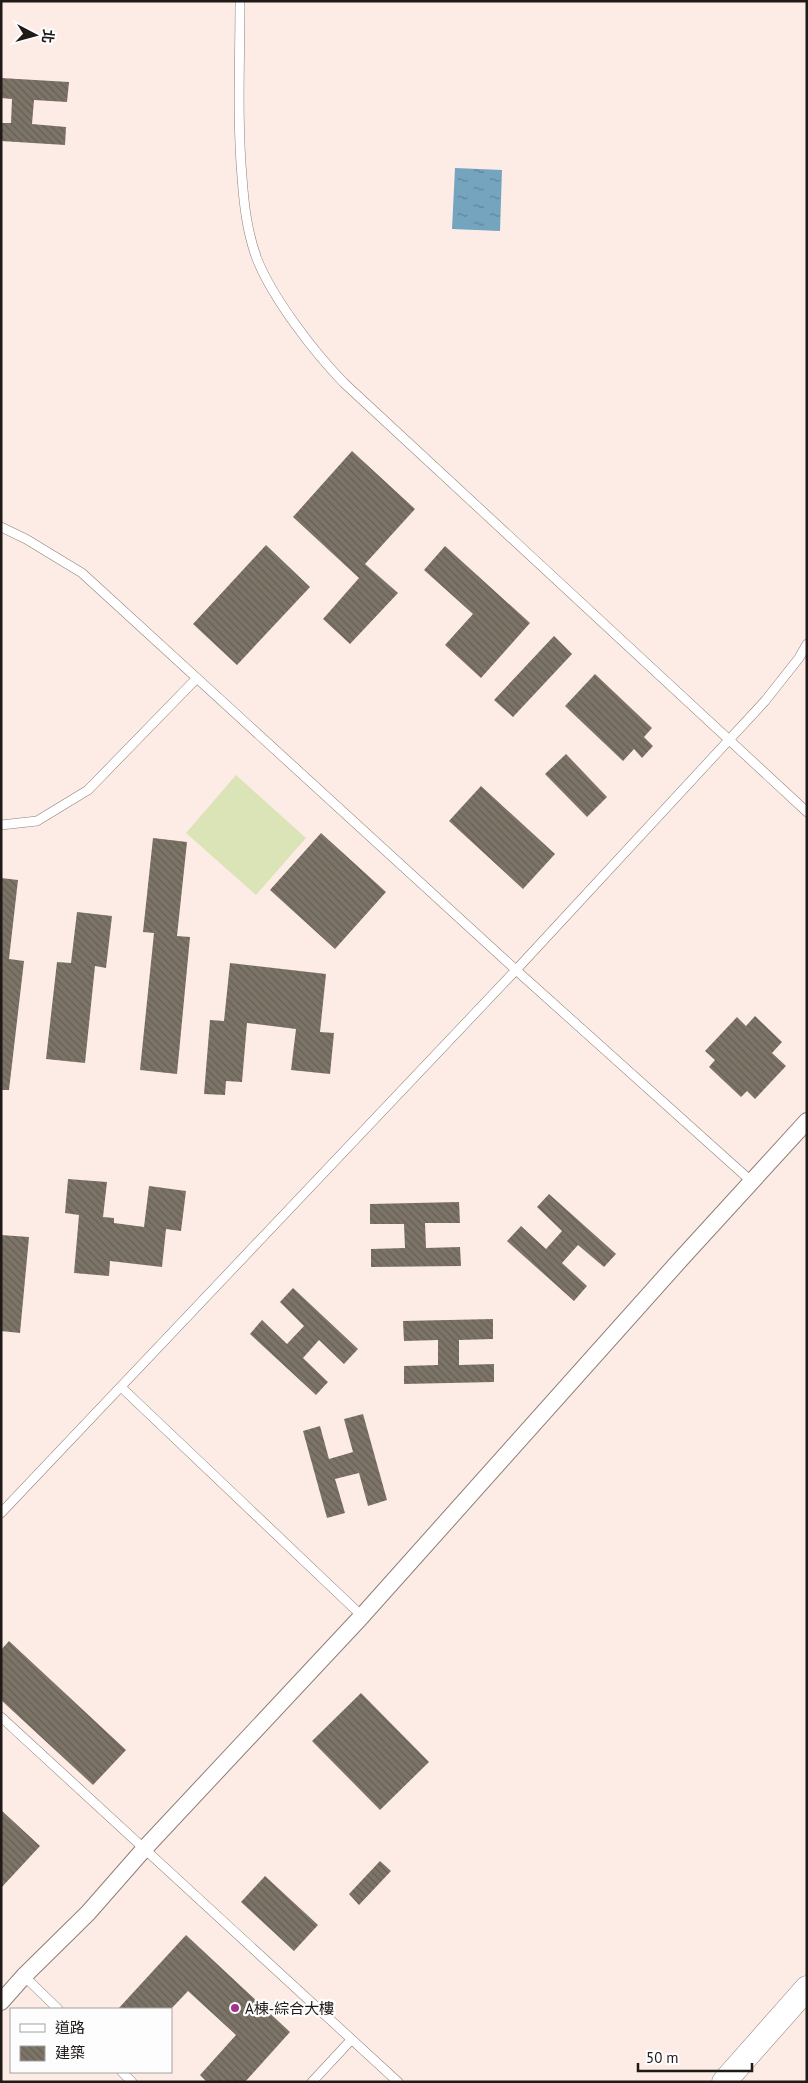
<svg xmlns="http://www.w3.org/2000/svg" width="808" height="2083" font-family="'PT Sans','Noto Sans TC',sans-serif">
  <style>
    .garden { fill: #dbe4b7 }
    .water { fill: url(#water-ripples) }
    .building { fill: url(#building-back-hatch) }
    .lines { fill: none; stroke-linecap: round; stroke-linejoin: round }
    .lane-casing { stroke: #8e7f78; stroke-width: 10 }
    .street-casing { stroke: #8e7f78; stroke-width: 18 }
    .secondary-casing { stroke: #8e7f78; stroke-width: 25 }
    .lane { stroke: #fff; stroke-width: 9 }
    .street { stroke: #fff; stroke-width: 16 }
    .secondary { stroke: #fff; stroke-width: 24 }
    .poi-dot { fill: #a5328d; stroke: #fdfdfd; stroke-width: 2 }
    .labels { text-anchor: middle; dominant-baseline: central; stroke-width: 4.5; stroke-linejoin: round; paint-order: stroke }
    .poi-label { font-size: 15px; fill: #1f1917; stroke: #fdfdfd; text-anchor: start }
  </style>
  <defs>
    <pattern id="water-ripples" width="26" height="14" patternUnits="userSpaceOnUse" patternTransform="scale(1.25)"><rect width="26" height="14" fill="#74a4be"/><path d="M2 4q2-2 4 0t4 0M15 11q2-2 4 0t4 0" fill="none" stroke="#5f8599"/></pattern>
    <pattern id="building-back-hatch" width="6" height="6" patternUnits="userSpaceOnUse" patternTransform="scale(1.25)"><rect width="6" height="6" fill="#7d7468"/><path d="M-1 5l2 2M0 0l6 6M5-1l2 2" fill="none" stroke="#665e55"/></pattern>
  </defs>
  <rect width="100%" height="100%" fill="#fdece5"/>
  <!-- garden -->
  <path class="garden" d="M236,775L306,838L256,895L186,833Z"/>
  <!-- water -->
  <path class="water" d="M455,168L502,170L500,231L452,229Z"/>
  <!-- building -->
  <path class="building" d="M1,78L69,82L67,102L34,100L32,124L66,127L65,145L1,141V123H11L12,99L1,98Z
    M352,451L415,509L365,564L398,593L350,644L323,619L359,578L293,517Z
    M266,545L310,587L237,665L193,624Z
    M445,546L530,623L481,678L445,645L473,614L424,570Z
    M554,636L572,654L513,717L494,700Z
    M595,674L652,728L644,737L653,746L642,758L634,749L623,761L565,706Z
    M566,754L607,797L587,817L545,774Z
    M481,786L555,854L523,889L449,821Z
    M321,833L386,892L335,949L270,890Z
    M153,838L187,842L177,936L190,937L177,1074L140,1070L154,933L143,932Z
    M1,878L18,880L9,959L2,958L24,961L9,1090H1Z
    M77,912L112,916L106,968L95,966L85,1063L46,1059L57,962L71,963Z
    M230,963L326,974L320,1032L334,1033L330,1074L291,1070L296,1029L247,1023L242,1082L226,1081L225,1095L204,1094L210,1020L224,1021Z
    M755,1016L782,1042L772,1053L786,1066L755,1099L747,1091L741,1097L709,1067L715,1060L705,1051L737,1017L746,1026Z
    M68,1179L107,1182L103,1217L114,1218V1223L144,1227L149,1186L186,1191L181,1231L166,1229L162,1267L110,1261L109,1276L74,1273L79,1215L65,1213Z
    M549,1194L616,1254L604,1267L578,1245L562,1263L587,1286L574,1301L507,1241L521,1226L546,1249L562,1231L537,1207Z
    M459,1202L460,1223H425L426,1248L460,1247L461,1266L371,1267V1249L405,1248L404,1224H370V1204Z
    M1,1235L29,1237L20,1333L1,1331Z
    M293,1288L358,1349L344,1364L319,1340L303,1358L328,1382L316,1395L250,1334L262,1320L287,1344L304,1326L280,1302Z
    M493,1319V1339L459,1340V1365L494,1364V1382L404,1384V1366L438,1365V1340L404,1341L403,1321Z
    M363,1414L387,1500L368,1506L359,1473L335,1479L345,1513L327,1518L303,1431L320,1426L329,1459L353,1452L344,1419Z
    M9,1641L126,1750L93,1785L1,1700V1650Z
    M361,1693L429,1762L380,1810L312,1741Z
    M1,1810L40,1846L1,1888Z
    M380,1861L391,1871L359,1905L349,1894Z
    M265,1876L318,1925L294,1951L241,1902Z
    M186,1935L290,2032L245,2082H207L200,2075L236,2035L188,1991L171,2009H118Z"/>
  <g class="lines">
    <!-- lane casing -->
    <g class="lane-casing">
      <path id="lane" d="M240,1C240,60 237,118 242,177C244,205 247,232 257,259C273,299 314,352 344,383L807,812
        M1,527L26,539L82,573L516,970L751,1181
        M1,825L37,821L88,790L197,678
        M121,1387L362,1616
        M1,1513L516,970L765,701L799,658L807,644
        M1,1717L398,2082
        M24,1976L58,2009
        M122,2072L132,2082
        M312,2082L351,2040"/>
    </g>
    <!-- street casing -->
    <g class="street-casing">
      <path id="street" d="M1,2002L24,1976L88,1913L145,1848L362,1616L680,1260L807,1121"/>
    </g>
    <!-- secondary casing -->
    <g class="secondary-casing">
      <path id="secondary" d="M724,2082L807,1988"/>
    </g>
    <!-- lane -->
    <use href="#lane" class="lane"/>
    <!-- street -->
    <use href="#street" class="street"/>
    <!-- secondary -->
    <use href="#secondary" class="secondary"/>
  </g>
  <!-- markers -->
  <circle class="poi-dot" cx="235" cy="2008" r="5"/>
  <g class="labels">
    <!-- poi labels -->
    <g class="poi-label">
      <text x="245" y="2008">A棟-綜合大樓</text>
    </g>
  </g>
  <!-- border -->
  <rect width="808" height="2083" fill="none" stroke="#1f1917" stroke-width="5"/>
  <!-- legend -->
  <rect x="10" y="2008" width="162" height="65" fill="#fdfdfd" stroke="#a4a2a1"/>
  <rect x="20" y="2024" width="25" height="8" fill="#ffffff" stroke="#a4a2a1"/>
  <text x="55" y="2033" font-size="15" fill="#1f1917">道路</text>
  <rect x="20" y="2046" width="25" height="15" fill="url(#building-back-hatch)" stroke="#a4a2a1"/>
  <text x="55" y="2058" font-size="15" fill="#1f1917">建築</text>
  <!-- north arrow -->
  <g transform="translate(35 35) rotate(96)" stroke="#fdfdfd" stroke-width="4" paint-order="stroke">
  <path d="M0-4L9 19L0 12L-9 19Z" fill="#1f1917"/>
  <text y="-8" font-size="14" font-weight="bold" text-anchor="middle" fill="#1f1917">北</text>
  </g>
  <!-- scale -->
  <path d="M638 2063v8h114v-8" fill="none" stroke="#1f1917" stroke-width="2.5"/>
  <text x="646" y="2063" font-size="15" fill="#1f1917" stroke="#fdfdfd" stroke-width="4" paint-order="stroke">50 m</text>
</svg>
